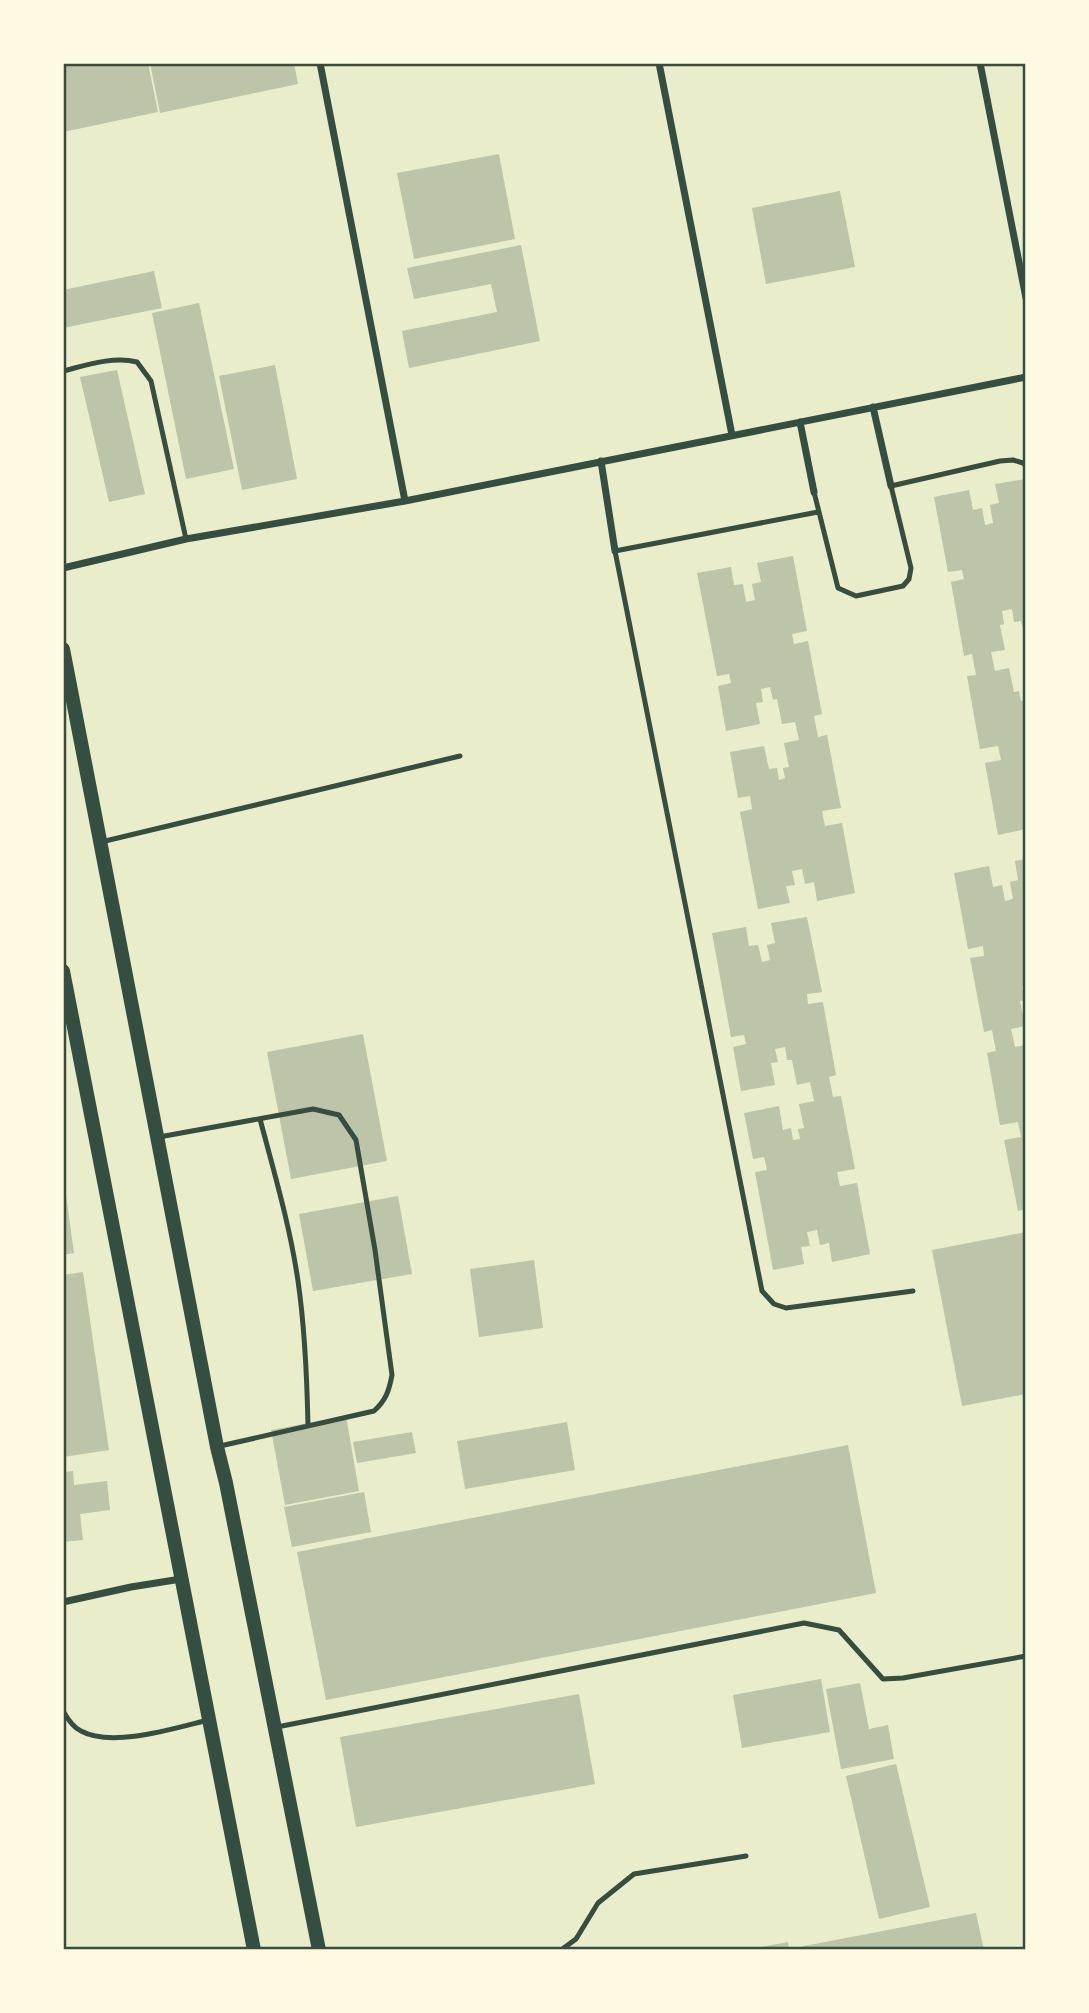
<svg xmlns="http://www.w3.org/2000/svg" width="1089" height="2013" font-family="'Archivo Narrow',sans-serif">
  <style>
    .building { fill: #bcc5a7 }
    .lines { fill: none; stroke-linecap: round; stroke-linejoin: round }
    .service { stroke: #344e41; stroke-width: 5 }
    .minor { stroke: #344e41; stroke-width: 7 }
    .secondary { stroke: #344e41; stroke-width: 14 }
    .neatline { fill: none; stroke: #344e41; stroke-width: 2.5 }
  </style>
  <rect width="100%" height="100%" fill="#e9edc9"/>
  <!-- building -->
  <path class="building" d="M63,63H148L158,112L63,132Z
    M150,63H294L298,84L160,113Z
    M499,154L515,239L414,259L397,173Z
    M840,191L855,267L766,284L752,208Z
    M521,245L540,341L409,368L402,331L497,312L491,284L414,299L407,268Z
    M154,271L162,308L63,328V290Z
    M199,303L234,469L186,479L152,313Z
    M275,365L297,479L242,490L219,376Z
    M117,370L145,494L109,502L80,377Z
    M1026,479V639L1021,621L1014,622L1012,609L1002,611L1004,624L1000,625L1005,650L991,652L995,671L1009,668L1014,692L1019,691L1021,701L1026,700V829L998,835L985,763L1001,760L998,746L980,749L967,676L976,675L972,654L964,656L951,582L964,579L962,570L948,572L934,497L969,490L973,510L982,508L985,525L993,523L990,505L999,503L995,484Z
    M793,556L807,631L792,634L794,644L808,641L822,714L814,716L818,737L827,735L841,808L822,811L825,826L842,823L855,893L817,901L814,882L805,884L802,869L792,871L795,885L786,886L790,903L758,909L740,812L752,809L750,796L738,798L730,752L764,746L769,769L777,768L779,780L785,778L783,768L789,767L784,743L799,740L795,722L782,724L777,699L773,700L770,687L761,689L763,702L756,703L760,724L726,731L718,686L731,683L729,674L717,676L697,573L731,567L734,585L743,584L746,602L755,600L752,584L761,582L757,563Z
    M1026,859V986L1022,987L1025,1000L1020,1001L1025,1026L1011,1029L1015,1047L1026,1045V1209L1018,1211L1004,1140L1021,1137L1018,1122L1000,1125L987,1053L996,1051L992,1030L984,1032L970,958L984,956L983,946L968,949L954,873L989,866L993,887L1002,885L1005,901L1013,899L1010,882L1018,880L1015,861Z
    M807,917L822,992L807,994L808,1004L823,1002L836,1075L829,1077L833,1097L841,1096L855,1169L837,1172L840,1186L857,1183L870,1254L832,1262L829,1243L820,1245L817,1230L807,1232L810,1246L801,1247L804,1264L773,1270L755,1172L767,1170L764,1157L753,1159L744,1113L779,1106L783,1130L791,1128L793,1140L800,1139L798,1129L804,1128L799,1104L814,1101L810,1082L797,1085L792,1060H787L785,1047L775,1049L778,1062L771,1063L775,1085L741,1091L733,1047L746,1044L744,1035L731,1037L712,933L746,927L749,946L758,945L762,962L770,960L767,945L775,943L771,923Z
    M363,1034L387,1161L291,1179L267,1052Z
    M63,1188H65L74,1253L63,1255Z
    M398,1196L412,1274L313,1291L299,1214Z
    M1026,1232V1394L962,1406L932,1250Z
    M534,1260L543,1328L479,1337L470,1269Z
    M83,1272L109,1450L63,1457V1275Z
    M346,1416L359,1491L285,1505L271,1430Z
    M567,1422L575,1470L465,1489L457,1441Z
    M412,1432L416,1453L357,1463L353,1442Z
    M848,1445L876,1593L326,1700L297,1552Z
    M73,1471L74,1485L107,1481L110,1510L80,1514L83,1540L63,1542V1472Z
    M364,1492L371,1532L292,1547L284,1507Z
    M821,1679L830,1732L742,1748L733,1695Z
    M860,1683L869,1729L888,1725L894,1759L841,1769L826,1689Z
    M579,1694L595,1784L356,1827L340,1737Z
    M896,1764L930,1907L879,1919L846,1776Z
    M976,1913L984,1950H800L799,1947Z
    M788,1942L789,1950H750V1949Z"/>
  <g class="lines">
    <!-- service -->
    <path class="service" d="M63,371C87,365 113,356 137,362L151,381L186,539
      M814,492L838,588L856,596L903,586L909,579L911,568L891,486L1000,461L1013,460L1023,463L1026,466
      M818,512L615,551L762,1291L774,1304L786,1308L913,1291
      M101,842L460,756
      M260,1119C274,1172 290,1226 298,1281C305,1329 307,1378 308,1426
      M159,1137L313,1109L339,1115L356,1140L375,1250L392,1375C389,1391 386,1400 374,1411L220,1446
      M63,1711C67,1718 74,1728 81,1731C112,1748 175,1728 208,1720
      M277,1727L804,1623L839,1630L883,1679L903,1678L1026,1656
      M561,1950L576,1939L598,1903L634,1874L746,1856"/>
    <!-- minor -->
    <path class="minor" d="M320,63L405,501
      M659,63L732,435
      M980,63L1026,298
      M873,407L891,486
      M800,422L814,492
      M601,461L615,551
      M63,568L186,539L405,501L1026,377
      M63,1602L131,1587L181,1579"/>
    <!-- secondary -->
    <path class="secondary" d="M63,649L217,1447L226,1483L319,1950
      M63,971L254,1950"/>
  </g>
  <!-- border -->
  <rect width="1089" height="2013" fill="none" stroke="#fefae0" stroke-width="130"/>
  <rect x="65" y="65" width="959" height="1883" class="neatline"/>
</svg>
